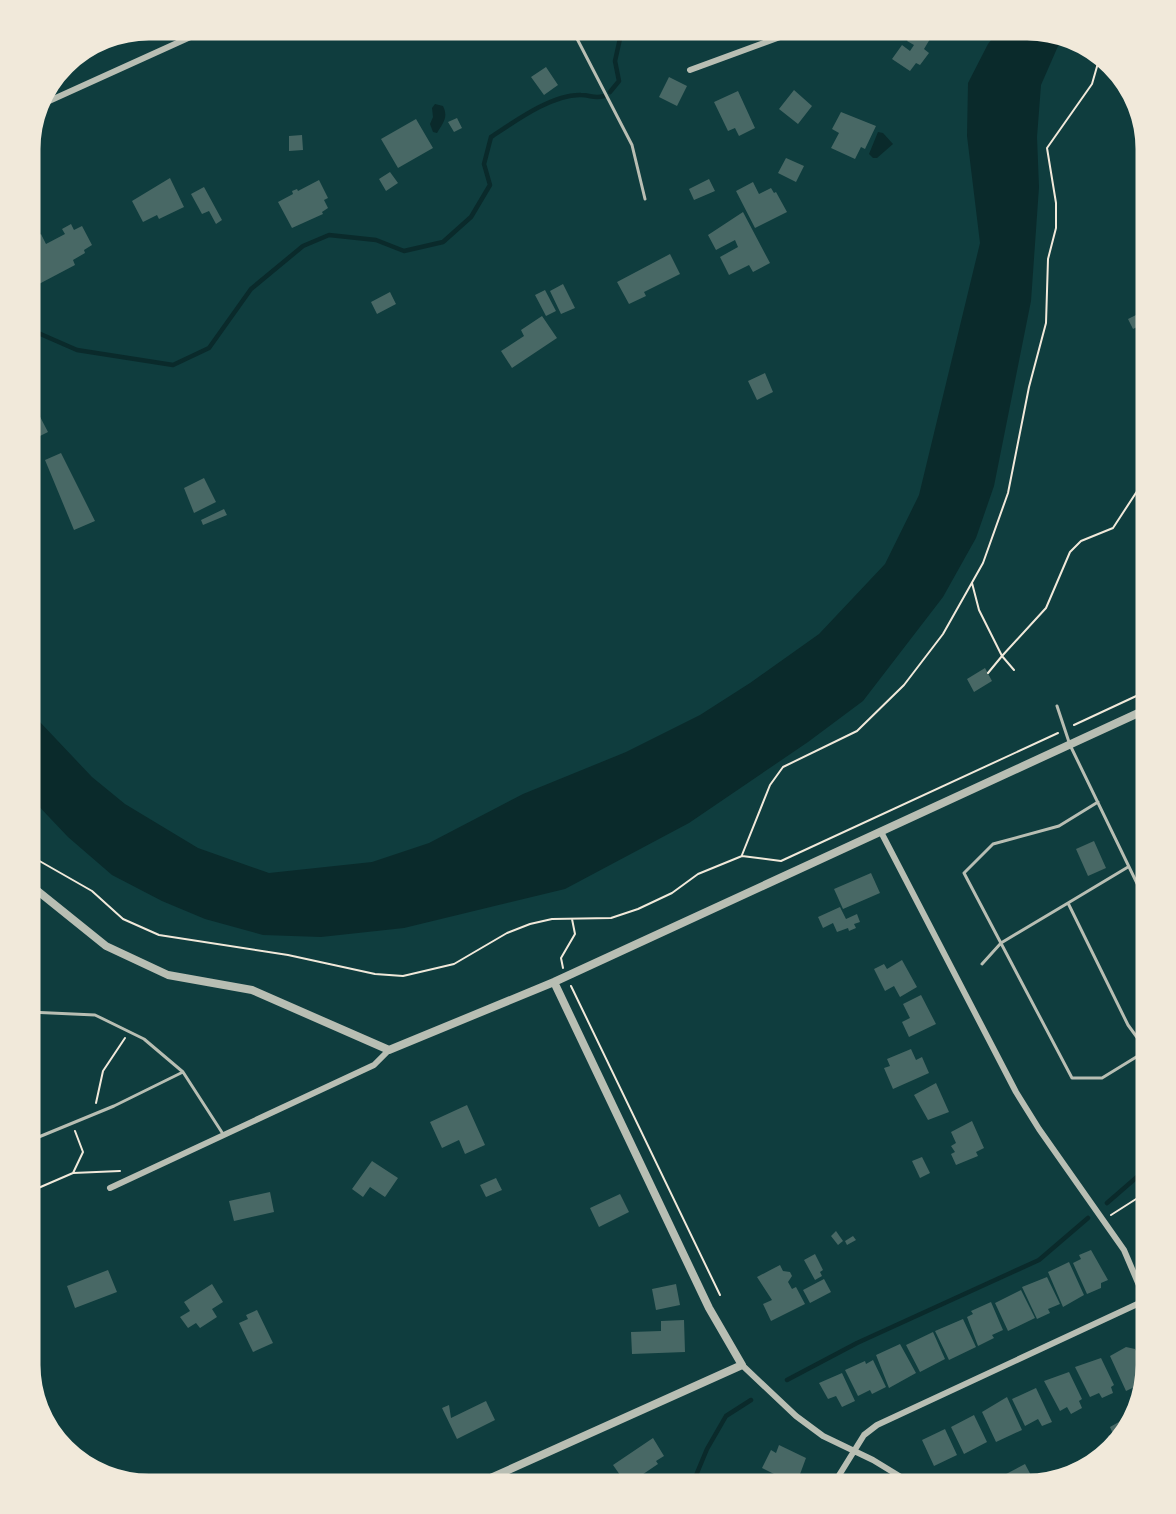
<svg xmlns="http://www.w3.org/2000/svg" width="1176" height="1514" font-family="Bitter,serif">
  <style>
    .water { fill: #0a2a2b }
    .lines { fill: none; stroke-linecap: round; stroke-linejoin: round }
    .stream { stroke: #0a2a2b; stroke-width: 4.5 }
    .building { fill: #486865 }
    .path { stroke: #f1e9da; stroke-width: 2 }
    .service { stroke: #b8beb3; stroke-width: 3 }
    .minor { stroke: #b8beb3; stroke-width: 6 }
    .tertiary { stroke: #b8beb3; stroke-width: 8 }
    .rim { fill: none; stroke: #f1e9da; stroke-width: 3 }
  </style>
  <rect width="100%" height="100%" fill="#0f3d3e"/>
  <!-- water -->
  <path class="water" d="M1000,29H1035L1062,37L1041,85L1037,137L1039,187L1031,301L994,486L976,538L943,597L863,701L808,742L689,823L565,889L404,928L321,937L263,935L205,919L162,901L112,875L68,837L31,798L29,794V706L39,721L92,777L125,804L198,848L269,873L372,862L429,843L523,794L626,752L700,715L750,683L819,634L885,564L919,495L980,243L967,136L968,83L988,44Z
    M435,104L443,106C449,118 442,124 437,133L433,132L430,124L433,117L432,108Z
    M878,132L883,133L893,144L877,158H873L869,154Z"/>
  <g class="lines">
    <!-- stream -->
    <path class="stream" d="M610,92L619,81L615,61L621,34L627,29
      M29,329L77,350L173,365L209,348L251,289L303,246L329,235L376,240L404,251L443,242L471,217L490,185L484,164L491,137C514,122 552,94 581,95C591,95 594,99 604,96
      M1107,1203L1137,1177L1147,1174
      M787,1380L857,1343L1039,1260L1088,1218
      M692,1485L707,1449L726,1416L751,1400"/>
  </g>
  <!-- building -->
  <path class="building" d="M915,29L930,39L924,49L929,53L920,65L916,63L910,71L892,59L902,45L910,51L914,45L907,41Z
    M546,67L558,85L544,95L531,77Z
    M669,77L687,86L677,106L659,97Z
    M794,90L812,106L798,124L779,109Z
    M738,91L755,128L739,136L735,128L728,131L714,102Z
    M841,112L876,126L865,149L861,147L855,159L831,148L839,133L832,129Z
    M457,118L462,128L454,132L448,122Z
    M416,119L433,148L398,168L381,139Z
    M302,135L303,150L289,151V136Z
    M786,158L804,166L796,182L778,173Z
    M390,172L398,183L386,191L379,179Z
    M170,178L184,207L159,219L157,215L143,222L132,201Z
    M709,179L715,191L694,200L689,189Z
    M319,180L328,198L324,200L328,208L322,212L323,214L292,228L278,202L293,194L292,191L297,189L298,191Z
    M753,182L759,194L771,188L774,193L776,192L787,212L755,228L736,191Z
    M204,187L222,220L216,224L209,211L202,214L191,194Z
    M743,212L770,263L753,272L749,265L729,275L720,257L738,247L735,240L716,250L708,235Z
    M71,224L74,230L82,226L92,245L84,250L85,253L73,260L75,265L39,284L29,264V241L41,234L46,244L65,234L62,229Z
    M670,254L680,274L644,292L646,296L629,304L617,282Z
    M563,284L575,308L561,314L550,291Z
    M545,290L556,311L546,316L535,295Z
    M390,292L396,304L377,314L371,302Z
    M1138,314L1143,324L1133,329L1128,319Z
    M542,316L557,338L512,368L501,351L524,336L521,330Z
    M765,373L773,392L757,400L748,381Z
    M36,409L48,432L34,439L29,429V413Z
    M61,453L95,521L74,530L45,460Z
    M204,478L216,502L194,513L184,488Z
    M224,509L227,515L203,525L201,520Z
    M985,668L992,681L974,692L967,679Z
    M1094,841L1106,868L1088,876L1076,849Z
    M871,873L880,893L843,909L834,889Z
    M840,907L846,919L857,914L860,922L854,924L856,928L849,931L848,928L837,932L833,923L823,928L818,917Z
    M902,960L917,987L900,997L894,986L885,991L874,969L884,964L887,969Z
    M921,995L936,1024L909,1037L902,1022L910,1018L903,1004Z
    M911,1049L916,1060L922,1057L929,1073L893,1089L884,1068L890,1066L887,1059Z
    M936,1083L949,1112L928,1120L914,1095Z
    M467,1105L485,1145L465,1154L459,1140L442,1148L430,1122Z
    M972,1121L984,1148L976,1152L978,1156L956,1165L951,1154L955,1152L951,1146L956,1143L951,1132Z
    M922,1157L930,1173L920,1178L912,1161Z
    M372,1161L398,1178L385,1197L370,1187L363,1197L352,1189Z
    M496,1178L502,1190L486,1197L480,1185Z
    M270,1192L274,1212L234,1221L229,1201Z
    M620,1194L629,1212L599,1227L590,1208Z
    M1147,1203V1229L1139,1207Z
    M836,1231L843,1241L838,1245L831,1236Z
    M853,1236L856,1240L847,1245L845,1241Z
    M1091,1250L1108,1280L1101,1283V1288L1087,1294L1073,1263L1081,1259L1079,1255Z
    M815,1254L823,1270L820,1272L822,1276L815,1280L804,1260Z
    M1069,1262L1084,1295L1063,1307L1048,1272Z
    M780,1265L783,1271L790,1272L792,1276L788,1282L792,1289L796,1287L805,1304L771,1321L763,1304L772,1300L757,1277Z
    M108,1270L117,1292L75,1308L67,1286Z
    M1047,1277L1060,1304L1048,1309L1050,1313L1037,1319L1022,1287Z
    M824,1279L831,1292L810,1303L803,1290Z
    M212,1284L223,1302L212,1309L217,1317L200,1328L196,1323L188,1328L180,1317L190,1311L184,1302Z
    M676,1284L680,1305L656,1310L652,1289Z
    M1021,1290L1035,1318L1008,1331L995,1303Z
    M991,1302L1003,1330L992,1335L994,1338L978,1346L967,1317L973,1314L971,1311Z
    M257,1310L273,1343L253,1352L239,1323L248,1319L246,1315Z
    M963,1319L976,1347L949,1360L935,1331Z
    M684,1320L685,1352L632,1354L631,1332L661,1331V1321Z
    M933,1332L945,1359L920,1372L906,1345Z
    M900,1344L916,1373L889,1388L876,1355Z
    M1126,1347L1135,1349L1141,1360L1137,1362L1144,1378L1143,1383L1126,1391L1110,1356Z
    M1101,1358L1114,1385L1111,1387L1113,1393L1102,1398L1099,1393L1090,1397L1075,1367Z
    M873,1360L886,1387L872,1394L870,1390L858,1396L845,1370L865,1361L866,1364Z
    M1069,1372L1082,1399L1079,1401L1082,1408L1071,1414L1067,1407L1060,1411L1044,1381Z
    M842,1373L855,1401L842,1407L836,1396L828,1399L819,1383Z
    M1036,1388L1052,1422L1042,1426L1038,1419L1025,1426L1012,1399Z
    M1007,1397L1022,1430L996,1442L982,1412Z
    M486,1401L495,1420L457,1439L442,1408L449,1405L451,1418Z
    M1133,1414L1132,1425L1112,1445L1108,1436L1113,1434L1110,1427Z
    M974,1415L987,1442L964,1454L951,1427Z
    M945,1429L957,1455L934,1466L922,1440Z
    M653,1438L664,1456L656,1461L658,1464L627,1485L613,1465Z
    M779,1445L806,1458L796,1485L762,1468L771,1450L776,1453Z
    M1074,1463L1078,1470L1071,1472L1068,1466Z
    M1025,1464L1033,1479L1027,1483L1028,1485H990L989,1483Z
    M762,1480L776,1485H760Z"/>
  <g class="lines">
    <!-- path -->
    <path class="path" d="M972,583L979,610L1002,656L988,673
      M1014,670L1002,656L1046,608L1070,552L1081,541L1113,528L1147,476
      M1074,725L1147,691
      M29,855L92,891L123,919L159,935L288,955L375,974L403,976L454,964L507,933L530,924L552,919L611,918L638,909L672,893L698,874L742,856L781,861L1058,733
      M742,855L770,785L783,767L857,731L904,685L943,634L983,563L1008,493L1029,387L1046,323L1048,259L1056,228V203L1047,148L1092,84L1100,56
      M563,968L561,958L575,934L572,919
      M571,986L720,1295
      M96,1103L103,1071L125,1038
      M73,1173L83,1152L75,1131
      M29,1192L73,1173L120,1171
      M1111,1215L1147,1192"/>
    <!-- service -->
    <path class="service" d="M572,29L632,145L645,199
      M1057,706L1070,745L1147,904
      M1098,802L1059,826L993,844L964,873L1072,1078H1102L1146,1051
      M1128,867L1068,903L1128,1025L1147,1051
      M982,964L1001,943L1068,903
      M29,1012L95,1015L144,1039L183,1072L223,1134
      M29,1141L114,1106L183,1072"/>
    <!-- minor -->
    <path class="minor" d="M690,70L802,29
      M38,106L208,29
      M881,832L1016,1092L1039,1129L1124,1250L1147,1304
      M110,1188L374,1065L389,1050
      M742,1365L796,1416L823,1436L873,1460L914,1485
      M833,1485L864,1435L877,1425L1146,1300"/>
    <!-- tertiary -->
    <path class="tertiary" d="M29,884L106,946L168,975L252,990L389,1050L554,982L1147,709
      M475,1485L742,1365L709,1308L554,982"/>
  </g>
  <!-- crop -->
  <path d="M0 0H1176V1514H0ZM149 39H1027A110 110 0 0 1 1137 149V1365A110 110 0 0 1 1027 1475H149A110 110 0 0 1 39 1365V149A110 110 0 0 1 149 39Z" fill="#f1e9da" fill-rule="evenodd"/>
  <path class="rim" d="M149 39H1027A110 110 0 0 1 1137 149V1365A110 110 0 0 1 1027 1475H149A110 110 0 0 1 39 1365V149A110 110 0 0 1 149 39Z"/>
</svg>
